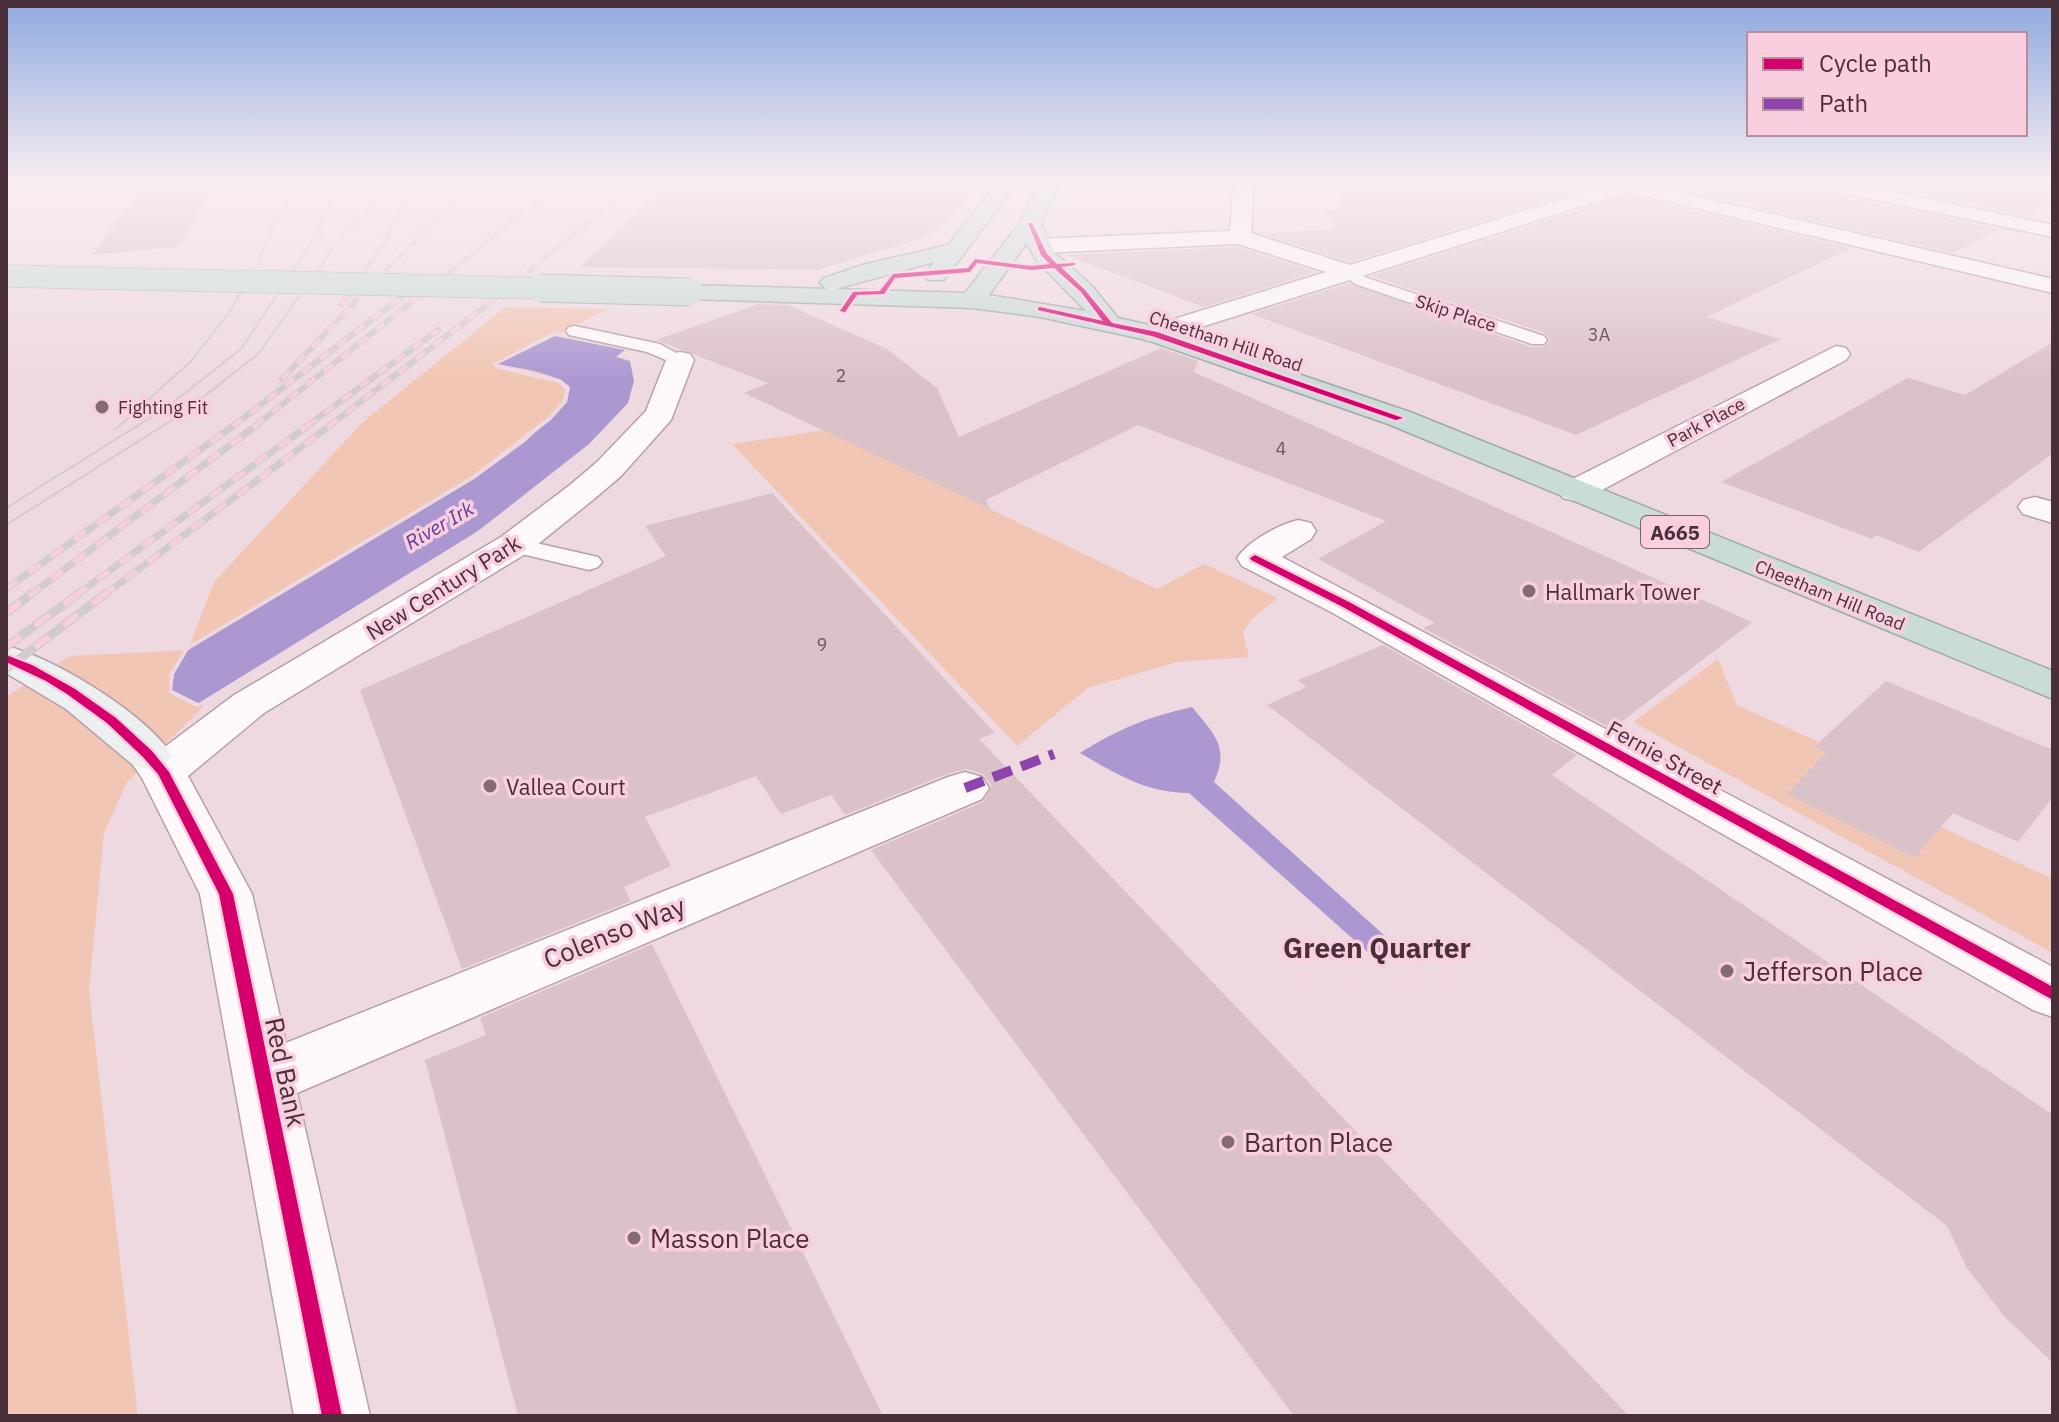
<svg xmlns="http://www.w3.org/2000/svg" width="2059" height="1422" font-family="'IBM Plex Sans',sans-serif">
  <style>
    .green { fill: #f1c6b4 }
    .water { fill: #ab98d1 }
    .pier { fill: #efd9e1 }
    .building { fill: #dbc2c8 }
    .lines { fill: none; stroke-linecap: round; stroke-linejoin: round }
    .lane-casing { stroke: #b6a0a9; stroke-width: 3 }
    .street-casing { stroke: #b6a0a9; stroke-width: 3 }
    .secondary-casing { stroke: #b6a0a9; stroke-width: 3 }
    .highway-casing { stroke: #9fa9a8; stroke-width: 3 }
    .lane { fill: #fdf9fa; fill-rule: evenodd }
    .street { fill: #fdf9fa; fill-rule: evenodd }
    .secondary { fill: #edf0f0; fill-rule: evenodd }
    .highway { fill: #cadcd8; fill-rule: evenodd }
    .tram { stroke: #d3cccf; stroke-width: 2 }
    .rail-far3-casing { stroke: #d3cccf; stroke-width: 4 }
    .rail-far2-casing { stroke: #d3cccf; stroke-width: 6 }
    .rail-far1-casing { stroke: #d3cccf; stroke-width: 7 }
    .rail-casing { stroke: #d3cccf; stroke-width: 9 }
    .rail-far3 { stroke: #f9cfdf; stroke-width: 3; stroke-dasharray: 9; stroke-linecap: butt }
    .rail-far2 { stroke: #f9cfdf; stroke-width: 4; stroke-dasharray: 11; stroke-linecap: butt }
    .rail-far1 { stroke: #f9cfdf; stroke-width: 5; stroke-dasharray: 14; stroke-linecap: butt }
    .rail { stroke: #f9cfdf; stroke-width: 6; stroke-dasharray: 18; stroke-linecap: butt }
    .highway-bridge-far1-casing { stroke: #9fa9a8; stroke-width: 23; stroke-linecap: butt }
    .highway-bridge-casing { stroke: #9fa9a8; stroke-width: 29; stroke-linecap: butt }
    .highway-bridge-far1 { stroke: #cadcd8; stroke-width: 22 }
    .highway-bridge { stroke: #cadcd8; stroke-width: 27 }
    .quiet { stroke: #8e44ad; stroke-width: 10; stroke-dasharray: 20 10; stroke-linecap: butt }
    .cycleway-casing { stroke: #f9cfdf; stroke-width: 5 }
    .cycleway { fill: #d6006c; fill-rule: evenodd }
    .poi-dot { fill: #836a74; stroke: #f9cfdf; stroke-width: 3 }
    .labels { text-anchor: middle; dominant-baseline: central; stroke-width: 7; stroke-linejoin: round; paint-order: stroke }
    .far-street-label { font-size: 18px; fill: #492f3a; stroke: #f9cfdf }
    .number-label { font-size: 18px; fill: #715760 }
    .far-poi-label { font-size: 18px; fill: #492f3a; stroke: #f9cfdf; text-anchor: start }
    .far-water-label { font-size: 20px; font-style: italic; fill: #5a3d9b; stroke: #f9cfdf }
    .shield { fill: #f9cfdf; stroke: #7e5f6c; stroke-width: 2 }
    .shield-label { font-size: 20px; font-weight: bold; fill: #492f3a }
    .street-label { font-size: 22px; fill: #492f3a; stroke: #f9cfdf }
    .poi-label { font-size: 22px; fill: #492f3a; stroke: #f9cfdf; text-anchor: start }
    .near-street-label { font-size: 26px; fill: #492f3a; stroke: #f9cfdf }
    .near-poi-label { font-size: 26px; fill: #492f3a; stroke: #f9cfdf; text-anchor: start }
    .near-neighbourhood-label { font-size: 28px; font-weight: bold; fill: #492f3a; stroke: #f9cfdf }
  </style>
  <rect width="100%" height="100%" fill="#efd9e1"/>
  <!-- green -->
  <path class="green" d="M505,307L608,309L498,364L545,374L570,387L567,402L551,420L474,479L188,650L174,674L172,690L204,706L127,782L104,833L89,991L138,1416H6V697L70,656L188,650L214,582L363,422Z
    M825,430L1157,589L1204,564L1278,598L1252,619L1243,632L1249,657L1177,662L1088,688L1017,746L732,444Z
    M1718,659L1737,705L1819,742L1814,747L1826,753L1786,794L1915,858L1941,827L2053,879V953L1633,722Z"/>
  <!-- water -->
  <path class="water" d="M555,336L625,350L616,357L630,361L634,381L628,403L589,444L478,531L197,704L172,690L174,674L188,650L474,479L525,442L567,402L569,387C550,371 521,369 497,364Z
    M1192,707C1214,734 1230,747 1214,782L1395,945L1380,963L1189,793C1147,793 1116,774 1080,753C1118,729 1148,717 1192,707Z"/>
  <!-- pier -->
  <path class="pier" d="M553,332L560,333L498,364L560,379L570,387L567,402L551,420L474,479L188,650L174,674L172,690L202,705L196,707L169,693L170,673L186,647L472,476L548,417L563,400L565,389L558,383L496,368L493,364Z"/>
  <!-- building -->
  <path class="building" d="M672,182H987L934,231L919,239L817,270L580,267Z
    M1343,182H1608L1350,262L1263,234L1335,229L1325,212L1340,208Z
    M1795,182L1818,191L2000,229L1953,253L1652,183Z
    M1895,182H2053V202L2025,216L1883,186Z
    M213,187L180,246L92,255L137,194Z
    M1627,195L1851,248L1706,317L1781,339L1576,435L1252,314L1349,283L1531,347H1544L1550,340L1545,333L1371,276Z
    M1238,247L1316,272L1204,307L1066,255Z
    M758,304L788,305L887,349L937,388L959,437L1161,348L1198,361L1194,372L1752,622L1612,729L1423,628L1435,623L1318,559L1386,521L1138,425L986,500L990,509L744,393L768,383L656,340Z
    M2053,342V453L1919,552L1876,535L1872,539L1721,482L1908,378L1965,395Z
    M772,493L995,733L979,739L1629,1416H1294L871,850L983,802L992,786L983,774L966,769L947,774L845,815L831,795L781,814L756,776L645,817L671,866L624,887L631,901L462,969L360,690L666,556L645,526Z
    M1383,645L1577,755L1552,775L2053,1115V1363L2003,1315L1967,1268L1947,1226L1267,705L1306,687L1298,680Z
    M1886,681L2053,750V797L2018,842L1953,813L1915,858L1786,794L1826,753L1814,747Z
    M652,944L883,1416H518L425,1060L486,1035L480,1018Z"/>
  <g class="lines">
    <!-- lane casing -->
    <g class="lane-casing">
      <path id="lane" d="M1349,267L1367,278L1544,336L1547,340L1544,344H1532L1355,284L1341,272Z
        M575,326L660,344L689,360L680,366L647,352L569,335L566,331L569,327Z
        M514,538L598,557L602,562L598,567L589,570L505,550L502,545L505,540Z"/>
    </g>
    <!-- street casing -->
    <g class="street-casing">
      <path id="street" d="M1234,182H1254L1251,233L1350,265L1618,182H1649L1647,185L2053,279V293L1627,192L1154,342L1145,340L1141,334L1145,328L1326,272L1238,244L1038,253L1027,246L1038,239L1230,231Z
        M1809,182H1847L2053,225V237L1819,188Z
        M1836,346L1846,348L1850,354L1846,360L1587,498L1575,501L1563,498L1558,491L1563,484Z
        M680,352L690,354L694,360L671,420L621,476L594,499L527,553L264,713L188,776L252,894L286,1043L948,777L965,772L982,777L989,788L982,799L297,1093L370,1416H294L200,894L142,778L126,755L133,745L149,740L166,746L234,695L501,537L570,485L597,462L646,411L666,360L670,354Z
        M2035,497L2053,502V523L2023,514L2018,507L2023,500Z
        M1298,520L1311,523L1316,531L1311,539L1282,557L2053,967V1017L2033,1010L1331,612L1242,566L1237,558C1248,541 1278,525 1298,520Z"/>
    </g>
    <!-- secondary casing -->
    <g class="secondary-casing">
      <path id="secondary" d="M6,646C53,657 146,714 172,755L165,765L149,770L133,765L66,709L6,673Z"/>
    </g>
    <!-- highway casing -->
    <g class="highway-casing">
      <path id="highway" d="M998,182H1018L944,280H928L924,275L934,262L836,289L965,293L1020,223L1040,182H1060L1041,224L1054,252L1092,286L1118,318L1163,328L1410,412L2053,671V699L1388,424L1147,340L1040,317L972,308L690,299L681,297L678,292L681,287L690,285L827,289L820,283L824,278L862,265L948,245ZM1027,243L1036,260L1086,311L989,295Z"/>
    </g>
    <!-- lane -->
    <use href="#lane" class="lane"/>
    <!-- street -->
    <use href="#street" class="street"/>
    <!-- secondary -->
    <use href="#secondary" class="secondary"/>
    <!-- highway -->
    <use href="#highway" class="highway"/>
    <!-- tram -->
    <path class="tram" d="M325,241L319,230L326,208L345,182
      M116,429L191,361L228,314L259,262L275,222L301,182
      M6,508L166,408L242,348L319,230
      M6,525L183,413L259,353L344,232L366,214L385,182"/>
    <!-- rail-far3 casing -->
    <g class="rail-far3-casing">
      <path id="rail-far3" d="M351,290L383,244L415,182
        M366,290L475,182
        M427,290L555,187
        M507,290L628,188"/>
    </g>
    <!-- rail-far2 casing -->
    <g class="rail-far2-casing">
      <path id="rail-far2" d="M342,304L353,288
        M282,379L368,288
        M233,426L409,291
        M255,426L429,288
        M307,426L438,330
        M329,426L509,288"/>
    </g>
    <!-- rail-far1 casing -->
    <g class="rail-far1-casing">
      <path id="rail-far1" d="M6,589L236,424
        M29,596L258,424
        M75,596L310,424
        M103,596L332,424"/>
    </g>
    <!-- rail casing -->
    <g class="rail-casing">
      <path id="rail" d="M6,613L31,594
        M6,647L78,594
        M6,669L105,594"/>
    </g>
    <!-- rail-far3 -->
    <use href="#rail-far3" class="rail-far3"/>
    <!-- rail-far2 -->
    <use href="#rail-far2" class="rail-far2"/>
    <!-- rail-far1 -->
    <use href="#rail-far1" class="rail-far1"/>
    <!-- rail -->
    <use href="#rail" class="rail"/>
    <!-- highway-bridge-far1 casing -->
    <g class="highway-bridge-far1-casing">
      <path id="highway-bridge-far1" d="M6,276L626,290"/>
    </g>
    <!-- highway-bridge casing -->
    <g class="highway-bridge-casing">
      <path id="highway-bridge" d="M540,288L690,292"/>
    </g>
    <!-- highway-bridge-far1 -->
    <use href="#highway-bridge-far1" class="highway-bridge-far1"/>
    <!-- highway-bridge -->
    <use href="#highway-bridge" class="highway-bridge"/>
    <!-- quiet -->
    <path class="quiet" d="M965,788L1054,754"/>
    <!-- cycleway casing -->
    <g class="cycleway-casing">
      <path id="cycleway" d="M1028,223H1032L1047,254L1057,264L1075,263V265L1061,267L1085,290L1112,323L1157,332L1403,418L1396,420L1152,336L1038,310V308L1040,307L1103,321L1081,292L1054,268L1031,270L977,263L970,272L895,278L884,294L857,295L845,312L840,311L853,292L880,291L893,274L968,268L975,259L1031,266L1050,264L1041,255Z
        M1255,555L1349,602L2053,987V1000L1341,606L1251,560L1250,558Z
        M6,655L32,665L75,689L116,718L152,751L169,772L233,894L342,1416H322L219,894L158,774L143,757L107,723L67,694L46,681L6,662Z"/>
    </g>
    <!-- cycleway -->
    <use href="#cycleway" class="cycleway"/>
  </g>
  <!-- sky -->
  <linearGradient id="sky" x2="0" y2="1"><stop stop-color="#8fa9df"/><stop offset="0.48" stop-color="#f8eef2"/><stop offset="1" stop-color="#f8eef2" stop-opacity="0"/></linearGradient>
  <rect width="2059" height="381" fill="url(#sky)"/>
  <!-- markers -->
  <g class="poi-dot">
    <circle cx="102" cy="407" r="8"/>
    <circle cx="1529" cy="591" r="8"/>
    <circle cx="490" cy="786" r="8"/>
    <circle cx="1727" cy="971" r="8"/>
    <circle cx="1228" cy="1142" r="8"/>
    <circle cx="634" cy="1238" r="8"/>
  </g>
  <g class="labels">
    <!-- far-street labels -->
    <g class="far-street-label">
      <text transform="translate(1456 313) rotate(18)">Skip Place</text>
      <text transform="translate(1226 341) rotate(18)">Cheetham Hill Road</text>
      <text transform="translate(1706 422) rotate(-28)">Park Place</text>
      <text transform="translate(1830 595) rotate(22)">Cheetham Hill Road</text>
    </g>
    <!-- number labels -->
    <g class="number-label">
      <text x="1599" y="334">3A</text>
      <text x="841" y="375">2</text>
      <text x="1281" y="448">4</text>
      <text x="822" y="644">9</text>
    </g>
    <!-- far-poi labels -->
    <g class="far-poi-label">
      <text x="118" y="407">Fighting Fit</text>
    </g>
    <!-- far-water labels -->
    <g class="far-water-label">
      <text transform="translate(439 525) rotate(-30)">River Irk</text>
    </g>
    <!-- shield labels -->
    <rect class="shield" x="1641" y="516" width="68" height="32" rx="6"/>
    <g class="shield-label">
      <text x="1675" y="532">A665</text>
    </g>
    <!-- street labels -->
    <g class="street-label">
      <text transform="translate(443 587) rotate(-32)">New Century Park</text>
      <text transform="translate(1665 757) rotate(29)">Fernie Street</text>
    </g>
    <!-- poi labels -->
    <g class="poi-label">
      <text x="1545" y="591">Hallmark Tower</text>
      <text x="506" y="786">Vallea Court</text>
    </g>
    <!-- near-street labels -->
    <g class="near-street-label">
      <text transform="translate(614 932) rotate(-22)">Colenso Way</text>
      <text transform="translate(286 1072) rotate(78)">Red Bank</text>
    </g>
    <!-- near-poi labels -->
    <g class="near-poi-label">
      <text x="1743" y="971">Jefferson Place</text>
      <text x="1244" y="1142">Barton Place</text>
      <text x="650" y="1238">Masson Place</text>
    </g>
    <!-- near-neighbourhood labels -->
    <g class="near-neighbourhood-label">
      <text x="1377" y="947">Green Quarter</text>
    </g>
  </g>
  <!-- border -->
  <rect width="2059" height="1422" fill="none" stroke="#492f3a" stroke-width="16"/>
  <!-- legend -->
  <rect x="1747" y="32" width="280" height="104" fill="#f9cfdf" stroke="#b38f9d" stroke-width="2"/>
  <rect x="1763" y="58" width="40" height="12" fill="#d6006c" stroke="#b38f9d" stroke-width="2"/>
  <text x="1819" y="72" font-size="24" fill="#492f3a">Cycle path</text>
  <rect x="1763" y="98" width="40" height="12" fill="#8e44ad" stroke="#b38f9d" stroke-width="2"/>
  <text x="1819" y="112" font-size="24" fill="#492f3a">Path</text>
</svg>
